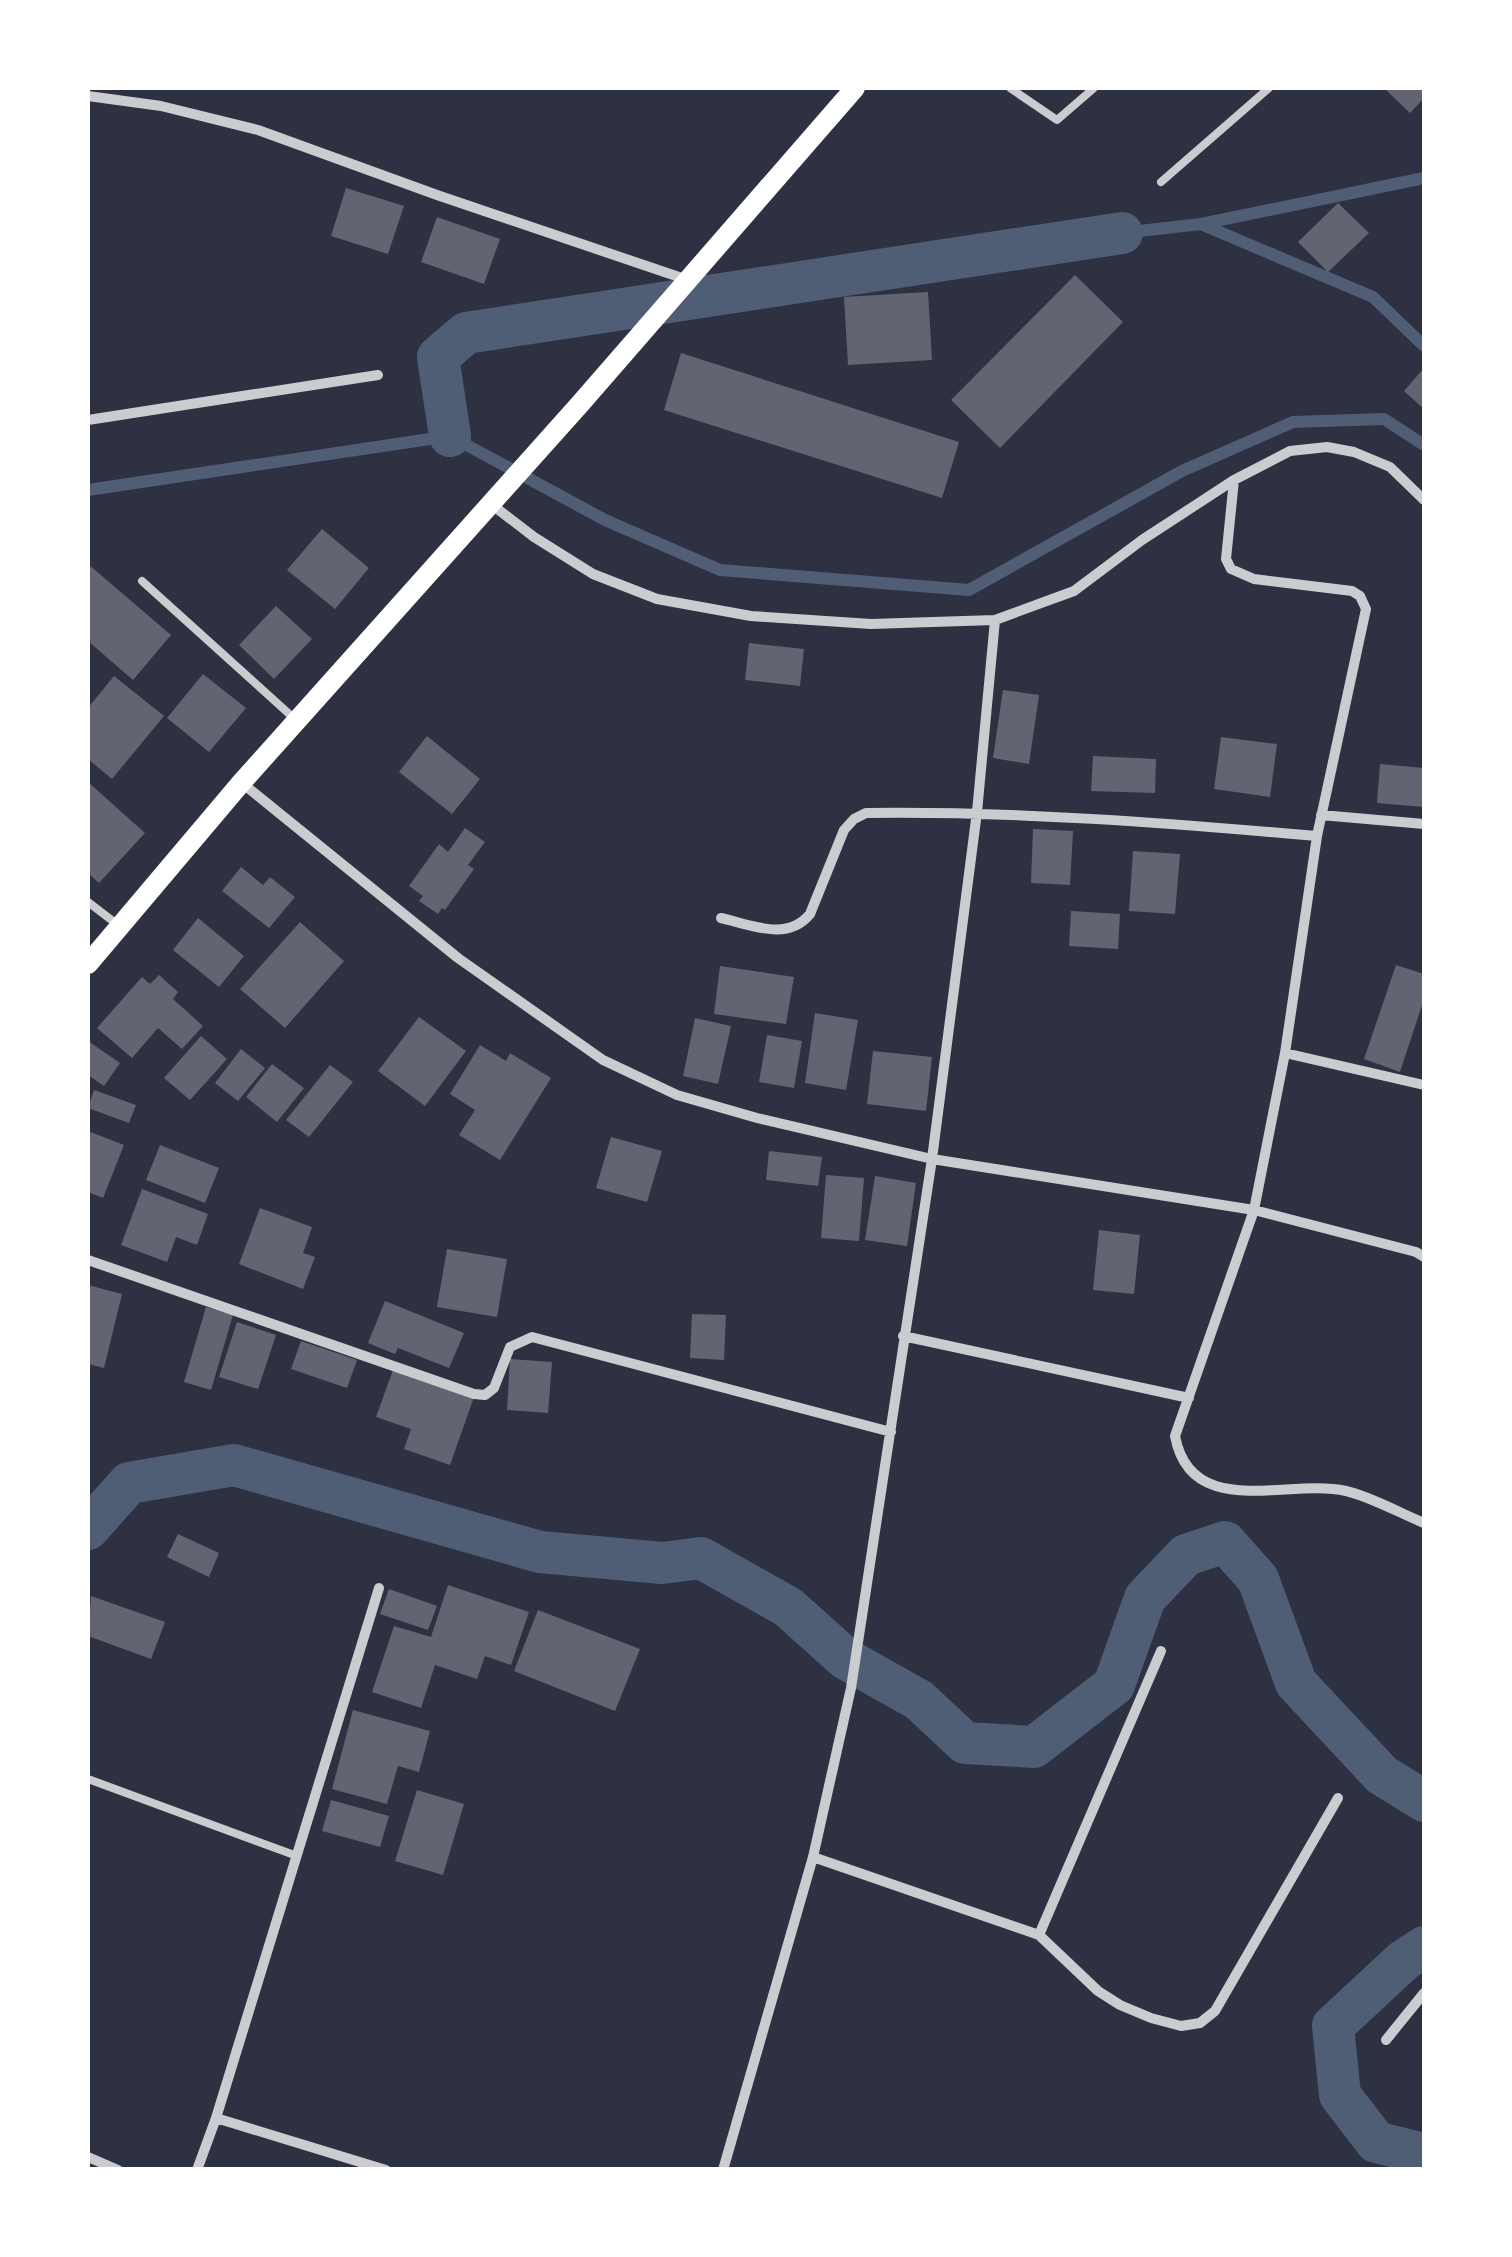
<svg xmlns="http://www.w3.org/2000/svg" width="1512" height="2257" font-family="'PT Sans',sans-serif">
  <style>
    .lines { fill: none; stroke-linecap: round; stroke-linejoin: round }
    .stream { stroke: #4f5d75; stroke-width: 12 }
    .canal { stroke: #4f5d75; stroke-width: 42 }
    .building { fill: #626471 }
    .service { stroke: #caccd0; stroke-width: 8 }
    .minor { stroke: #caccd0; stroke-width: 10 }
    .secondary { stroke: #fff; stroke-width: 20 }
  </style>
  <rect width="100%" height="100%" fill="#2d3142"/>
  <g class="lines">
    <!-- stream -->
    <path class="stream" d="M1203,225L1373,297L1424,346
      M1122,233L1201,224L1424,178
      M88,490L450,436L605,520L720,570L969,590L1182,471L1293,422L1384,419L1424,445"/>
    <!-- canal -->
    <path class="canal" d="M450,436L438,357L466,333L1122,233
      M88,1529L129,1483L234,1465L540,1552L662,1563L701,1558L788,1607L846,1659L919,1700L965,1743L1034,1747L1114,1685L1145,1598L1186,1555L1225,1542L1258,1579L1296,1683L1382,1775L1424,1801
      M1424,1947L1404,1960L1333,2026L1340,2095L1376,2142L1424,2154"/>
  </g>
  <!-- building -->
  <path class="building" d="M1384,88H1424V98L1410,113Z
    M346,188L404,206L388,254L331,236Z
    M1338,203L1369,233L1328,272L1298,242Z
    M437,217L500,239L484,284L421,262Z
    M1075,275L1123,322L1000,448L951,400Z
    M928,292L932,360L848,365L844,297Z
    M681,353L959,442L942,498L664,410Z
    M1424,368V409L1404,391Z
    M322,529L369,568L335,609L287,570Z
    M88,564L171,635L133,680L88,641Z
    M276,606L312,639L274,679L239,645Z
    M749,643L804,649L800,686L745,680Z
    M203,674L246,708L209,752L167,718Z
    M114,676L164,716L112,779L88,759V708Z
    M1003,690L1039,695L1029,764L993,758Z
    M427,736L480,779L452,814L399,772Z
    M1221,737L1277,744L1270,797L1214,789Z
    M1093,756L1156,759L1155,793L1091,791Z
    M1380,764L1424,768V807L1377,803Z
    M88,782L145,833L99,883L88,873Z
    M465,828L485,842L468,865L474,869L445,910L442,908L438,914L419,901L423,896L409,886L439,844L448,852Z
    M1033,829L1073,831L1070,885L1031,883Z
    M1133,851L1180,854L1175,914L1129,911Z
    M241,867L263,885L270,877L295,897L269,928L222,891Z
    M1071,911L1120,914L1118,949L1069,946Z
    M198,918L244,956L219,987L173,950Z
    M300,922L344,961L285,1028L240,989Z
    M1396,965L1424,974V999L1400,1072L1364,1059Z
    M720,966L794,977L786,1024L714,1014Z
    M159,975L178,992L173,999L203,1026L182,1049L158,1028L132,1058L97,1028L142,977L150,984Z
    M815,1013L858,1020L846,1090L805,1083Z
    M419,1017L466,1051L425,1106L378,1071Z
    M695,1018L731,1026L718,1084L683,1076Z
    M767,1035L802,1041L794,1088L759,1082Z
    M201,1036L227,1059L190,1100L164,1078Z
    M88,1041L120,1063L104,1086L88,1075Z
    M480,1045L506,1061L510,1053L551,1078L500,1160L459,1135L475,1110L450,1094Z
    M241,1049L265,1068L238,1101L215,1083Z
    M873,1051L932,1057L926,1111L867,1104Z
    M272,1064L304,1088L277,1122L246,1097Z
    M330,1065L353,1082L309,1137L286,1120Z
    M94,1090L136,1105L129,1123L88,1108Z
    M88,1131L124,1145L103,1198L88,1192Z
    M611,1137L662,1151L647,1202L596,1188Z
    M160,1145L219,1168L205,1203L146,1180Z
    M769,1151L822,1157L818,1186L766,1180Z
    M826,1175L864,1178L859,1241L821,1238Z
    M875,1176L916,1183L907,1246L865,1240Z
    M142,1189L208,1214L197,1245L176,1237L167,1262L121,1245Z
    M260,1208L312,1227L303,1253L315,1257L303,1289L239,1264Z
    M1099,1230L1140,1235L1134,1294L1093,1290Z
    M447,1249L507,1259L497,1317L437,1307Z
    M88,1285L122,1294L104,1368L88,1364Z
    M385,1301L464,1333L449,1368L398,1348L395,1354L368,1343Z
    M206,1307L233,1315L211,1390L184,1382Z
    M692,1314L726,1315L724,1360L690,1358Z
    M237,1322L276,1335L258,1389L219,1377Z
    M301,1341L357,1360L347,1388L291,1369Z
    M510,1359L552,1362L548,1413L507,1410Z
    M393,1370L474,1397L450,1465L404,1449L411,1429L376,1417Z
    M178,1534L219,1553L209,1577L167,1557Z
    M448,1585L529,1612L511,1665L485,1656L477,1679L435,1665L421,1708L372,1692L394,1626L431,1637Z
    M389,1589L437,1606L428,1630L380,1614Z
    M91,1596L165,1622L151,1659L88,1636Z
    M538,1610L640,1649L615,1711L514,1671Z
    M353,1710L430,1731L419,1772L398,1766L387,1804L332,1789Z
    M417,1790L464,1804L443,1875L395,1861Z
    M331,1800L389,1816L380,1847L322,1831Z"/>
  <g class="lines">
    <!-- service -->
    <path class="service" d="M1010,88L1057,120L1094,88
      M1161,182L1269,88
      M142,581L297,721
      M88,902L118,925
      M88,1779L297,1856"/>
    <!-- minor -->
    <path class="minor" d="M88,96L161,106L258,130L437,195L685,279
      M88,420L378,375
      M1234,480L1226,559L1231,569L1254,579L1352,591L1360,596L1366,609L1317,836L1285,1053L1424,1085
      M491,504L534,537L593,574L657,599L751,616L871,624L995,620L1074,591L1142,540L1234,480L1290,451L1327,447L1354,452L1390,467L1424,500
      M242,783L458,958L603,1060L677,1095L757,1118L932,1159L1254,1210L1416,1252L1424,1257
      M1321,815L1424,824
      M721,918C752,925 787,942 810,914L844,830L854,819L866,813C1017,811 1166,823 1317,836
      M1285,1053L1254,1210L1175,1436C1191,1521 1287,1478 1346,1491C1372,1497 1399,1513 1424,1523
      M88,1260L474,1394L485,1395L494,1388L510,1347L532,1337L891,1432
      M903,1336L1189,1398
      M813,1857L1039,1935L1098,1991L1120,2005L1151,2018L1181,2026L1200,2023L1215,2011L1338,1798
      M1039,1935L1161,1651
      M1386,2040L1424,1993
      M216,2118L386,2170
      M88,2157L118,2170
      M197,2170L216,2118L379,1588
      M723,2170L813,1857L851,1688L932,1159L977,812L995,620"/>
    <!-- secondary -->
    <path class="secondary" d="M88,964L241,783L580,404L855,88"/>
  </g>
  <!-- border -->
  <rect width="1512" height="2257" fill="none" stroke="#ffffff" stroke-width="180"/>
</svg>
